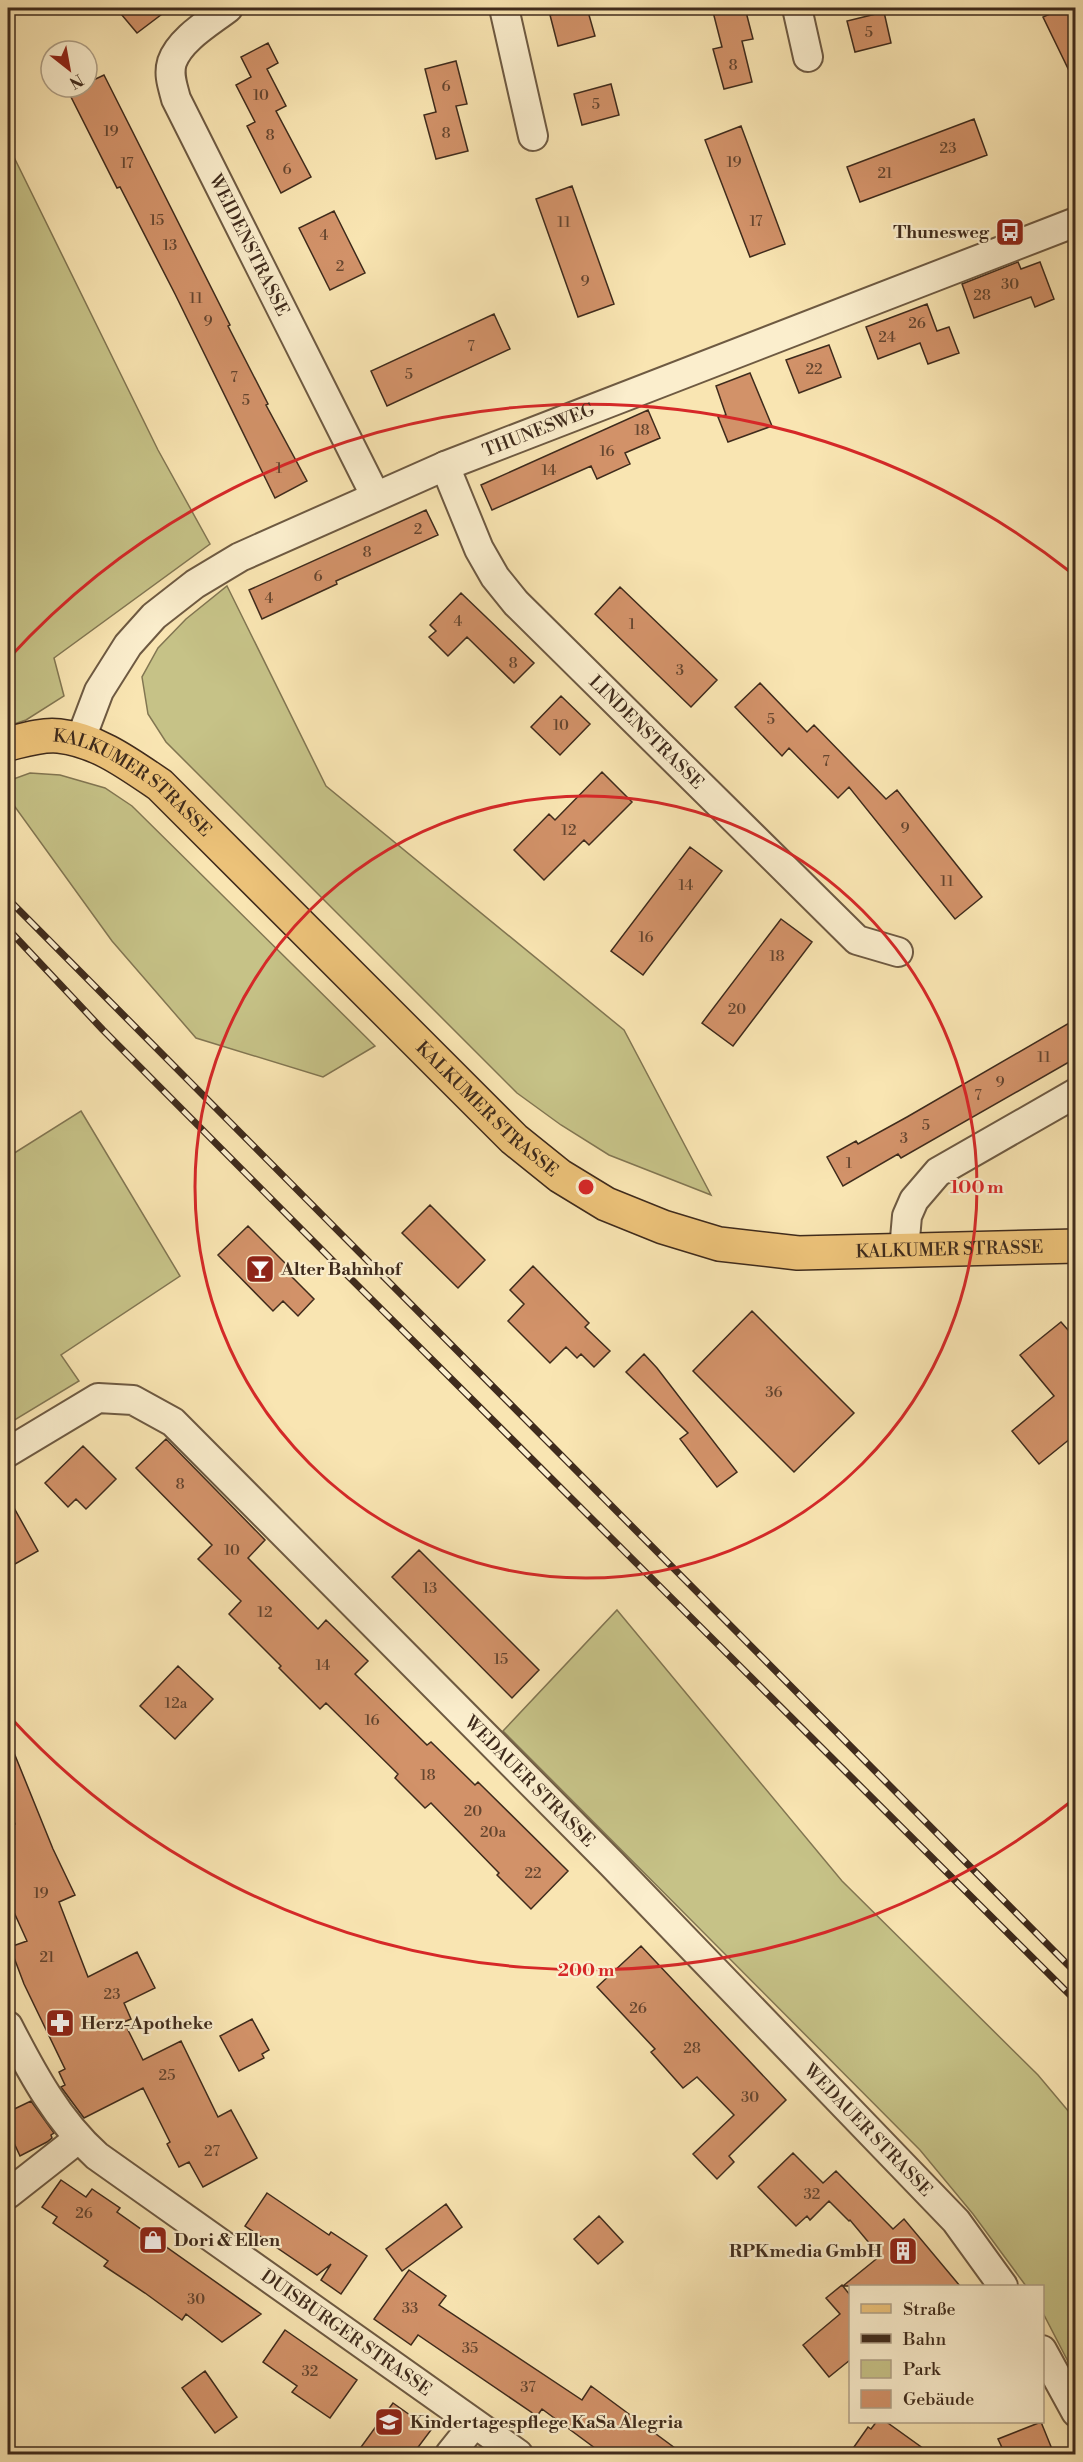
<svg xmlns="http://www.w3.org/2000/svg" width="1083" height="2462" font-family="'Libre Bodoni',serif">
  <style>
    .green { fill: #c6c287; stroke: #827652; stroke-width: 1.5 }
    .building { fill: #d29269; stroke: #3f2b1c; stroke-width: 1.5 }
    .lines { fill: none; stroke-linecap: round; stroke-linejoin: round }
    .minor-casing { stroke: #6e5a42; stroke-width: 32 }
    .major-casing { stroke: #3f2b1c; stroke-width: 36 }
    .minor { stroke: #fbeecd; stroke-width: 28 }
    .major { stroke: #ecc279; stroke-width: 33 }
    .rail-casing { stroke: #3f2b1c; stroke-width: 7 }
    .rail { stroke: #fbeecd; stroke-width: 4.5; stroke-dasharray: 14; stroke-linecap: butt }
    .ring { fill: none; stroke: #d62828; stroke-width: 3 }
    .labels { text-anchor: middle; dominant-baseline: central; stroke-width: 4.5; stroke-linejoin: round; paint-order: stroke }
    .number-label { font-size: 15px; fill: #64452f }
    .poi-label { font-size: 18px; font-weight: bold; fill: #3f2b1c; stroke: #fbeecd; text-anchor: start }
    .street-label { font-size: 18px; fill: #3f2b1c; stroke: #fbeecd }
    .centre { fill: #d62828; stroke: #fbeecd; stroke-width: 3 }
    .ring-label { font-size: 18px; text-anchor: middle; font-weight: bold; fill: #d62828; stroke: #fbeecd; stroke-width: 4.5; stroke-linejoin: round; paint-order: stroke }
  </style>
  <rect width="100%" height="100%" fill="#f9e5b2"/>
  <filter id="stains"><feTurbulence type="fractalNoise" baseFrequency=".00333" numOctaves="4"/><feColorMatrix values="0 0 0 0 .2 0 0 0 0 .09 0 0 0 0 .02 0 0 0 .5 -.17"/></filter>
  <radialGradient id="worn" r=".72"><stop offset=".6" stop-color="#630" stop-opacity="0"/><stop offset="1" stop-color="#630" stop-opacity=".3"/></radialGradient>
  <!-- green -->
  <path class="green" d="M8,145L158,450L210,544L54,658L64,696L26,720L8,726Z
    M227,586L326,786L624,1030L711,1195L609,1155L561,1125L517,1093L166,742L148,714L142,677L158,648L186,619Z
    M30,773L60,775L105,788L132,806L375,1046L323,1077L196,1038L112,941L10,800L8,781Z
    M81,1111L180,1276L61,1355L79,1381L8,1424V1157Z
    M617,1610L842,1881L1038,2075L1075,2119V2375L1043,2313L1042,2286H1026L973,2214L920,2150L503,1731Z"/>
  <!-- building -->
  <path class="building" d="M116,8H170L137,33Z
    M580,8H587L595,36L558,46L550,15Z
    M712,8H745L753,39L742,41L752,82L724,89L713,49L722,47Z
    M1063,8H1076V85L1043,17Z
    M884,12L891,43L855,52L847,21Z
    M268,43L278,63L267,69L286,106L276,111L311,177L281,193L247,126L255,122L236,85L251,77L241,57Z
    M456,61L467,104L456,106L468,151L436,159L424,115L436,112L425,69Z
    M104,75L230,325L228,326L268,404L266,405L307,481L275,498L175,294L120,187L117,188L69,93L80,87H87V83Z
    M611,84L619,115L582,125L574,94Z
    M974,119L987,155L860,202L847,167Z
    M741,126L785,244L750,257L705,140Z
    M572,186L614,304L578,317L536,199Z
    M334,211L365,273L330,290L299,228Z
    M1018,262L1021,269L1040,262L1054,299L1035,307L1031,297L974,318L962,284Z
    M927,304L937,331L949,327L959,353L928,364L920,343L878,359L866,327Z
    M494,314L510,349L387,406L371,371Z
    M829,345L841,377L799,393L786,360Z
    M750,373L772,426L728,442L718,417L726,415L716,386Z
    M648,410L660,438L625,453L630,464L597,479L591,466L492,510L481,485Z
    M426,510L438,535L336,581L337,584L262,619L249,590Z
    M620,587L717,680L691,707L595,614Z
    M461,593L534,663L514,683L467,637L448,656L429,637L436,631L430,625Z
    M760,683L807,732L814,725L886,799L897,790L982,897L955,919L849,787L838,798L789,748L782,756L735,707Z
    M561,696L590,724L560,755L531,727Z
    M602,772L632,802L589,845L584,840L544,880L514,850L549,814L555,820Z
    M690,847L722,871L643,975L611,951Z
    M781,919L812,942L733,1046L702,1023Z
    M1076,1019V1058L901,1158L898,1154L843,1186L827,1157L856,1141L858,1144L907,1117Z
    M430,1205L485,1260L458,1288L402,1233Z
    M248,1226L289,1267L286,1271L314,1299L298,1316L283,1301L273,1311L218,1255Z
    M533,1266L589,1323L585,1327L610,1351L594,1367L581,1354L577,1358L566,1347L550,1363L508,1321L524,1304L510,1290Z
    M752,1311L854,1413L794,1472L693,1371Z
    M1061,1322L1076,1339V1434L1039,1464L1012,1431L1054,1396L1020,1355Z
    M644,1354L657,1368L737,1472L717,1487L680,1439L688,1433L626,1372Z
    M166,1439L265,1540L248,1558L318,1629L326,1620L368,1661L355,1674L427,1745L431,1742L475,1785L478,1782L568,1871L531,1909L497,1875L499,1873L431,1803L425,1808L395,1778L398,1774L326,1703L320,1709L279,1668L281,1666L229,1614L241,1601L198,1559L212,1545L136,1468Z
    M83,1446L116,1479L86,1509L76,1499L68,1507L45,1483Z
    M8,1497L38,1551L8,1568Z
    M419,1550L539,1670L512,1698L392,1577Z
    M178,1666L213,1699L175,1739L140,1706Z
    M8,1738L53,1849L75,1895L59,1902L88,1977L137,1952L155,1988L124,2003L131,2019L124,2022L143,2060L181,2041L218,2117L231,2110L257,2158L203,2187L189,2162L179,2167L167,2144L170,2142L143,2088L84,2118L61,2087L65,2085L59,2072L65,2069L24,1984L10,1947L27,1941L8,1899V1826L15,1824L8,1805Z
    M641,1946L786,2100L729,2156L734,2162L717,2179L693,2154L734,2115L697,2077L683,2088L651,2052L655,2049L597,1987Z
    M252,2019L269,2050L262,2054L264,2058L239,2071L220,2036Z
    M31,2101L54,2133L51,2135L52,2138L47,2142L20,2156L8,2130V2112Z
    M793,2153L823,2183L836,2171L893,2229L904,2219L960,2286H843L880,2256L850,2220L849,2221L829,2201L810,2220L807,2216L796,2226L758,2187Z
    M61,2180L86,2197L92,2189L120,2208L117,2212L261,2314L222,2342L186,2314L182,2320L145,2293L104,2266L108,2261L53,2223L57,2217L42,2207Z
    M267,2193L329,2235L331,2232L367,2256L341,2294L321,2280L331,2264L317,2275L245,2226Z
    M446,2204L462,2227L402,2271L386,2249Z
    M599,2216L623,2242L598,2264L574,2239Z
    M409,2270L446,2296L439,2305L582,2400L591,2386L683,2454H603L542,2409L537,2416L418,2335L411,2345L374,2319Z
    M842,2285L850,2295V2360L829,2377L803,2345L840,2314L826,2298Z
    M285,2330L357,2380L330,2418L292,2392L297,2386L263,2362Z
    M205,2371L237,2417L215,2433L182,2388Z
    M393,2403L431,2430L413,2454H356Z
    M877,2421H885L931,2454H849L868,2427L871,2429Z
    M1041,2422L1054,2454H1005L998,2439Z"/>
  <g class="lines">
    <!-- minor casing -->
    <g class="minor-casing">
      <g id="minor">
        <path id="s1" d="M228,8C210,22 180,39 172,62C168,75 173,87 176,99L375,495"/>
        <path d="M504,8L533,136"/>
        <path d="M797,8L808,57"/>
        <path id="s2" d="M445,466L479,549L495,577L516,603L857,940L898,952"/>
        <path id="s3" d="M80,741L99,691L128,645L154,616L195,584L240,557L445,466L1076,222"/>
        <path d="M904,1250L907,1216L914,1200L938,1172L1076,1093"/>
        <path id="s4" d="M8,1452L98,1398L133,1400L173,1422L612,1864L956,2221L1003,2286"/>
        <path id="s5" d="M8,2026C32,2073 58,2121 97,2156L518,2454"/>
        <path d="M8,2194L78,2139"/>
        <path d="M1042,2350L1076,2412"/>
        <path d="M450,2454L474,2424"/>
      </g>
    </g>
    <!-- major casing -->
    <g class="major-casing">
      <g id="major">
        <path id="s6" d="M8,744C24,740 42,734 59,736C97,740 129,764 160,785L514,1139L560,1176L606,1204L663,1227L719,1244L798,1253L1076,1246"/>
      </g>
    </g>
    <!-- minor -->
    <use href="#minor" class="minor"/>
    <!-- major -->
    <use href="#major" class="major"/>
    <!-- rail casing -->
    <g class="rail-casing">
      <path id="rail" d="M8,899L1076,1973
        M8,929L103,1030L339,1267L1076,2001"/>
    </g>
    <!-- rail -->
    <use href="#rail" class="rail"/>
  </g>
  <!-- distance rings -->
  <g class="ring">
    <circle cx="586" cy="1187" r="391"/>
    <path d="M1073 1800A783 783 0 0 1 9 1716M9 658A783 783 0 0 1 1073 574"/>
  </g>
  <!-- icons -->
  <defs>
    <g id="bus-square" transform="scale(1.5)"><rect x="-9" y="-9" width="18" height="18" rx="4" fill="#8f2418" stroke="#fbeecd"/><path d="M-5-6H5V4H4V6H2V4H-2V6H-4V4H-5ZM-3.5-4V0h7V-4ZM-3.5 1.2v1.5H-2V1.2ZM2 1.2v1.5H3.5V1.2Z" fill="#fff"/></g>
    <g id="bar-square" transform="scale(1.5)"><rect x="-9" y="-9" width="18" height="18" rx="4" fill="#8f2418" stroke="#fbeecd"/><path d="M-6-5H6L.8 .8V4.5H3.5V6h-7V4.5H-.8V.8Z" fill="#fff"/></g>
    <g id="pharmacy-square" transform="scale(1.5)"><rect x="-9" y="-9" width="18" height="18" rx="4" fill="#8f2418" stroke="#fbeecd"/><path d="M-2-6h4v4h4v4h-4v4h-4v-4h-4v-4h4Z" fill="#fff"/></g>
    <g id="shop-square" transform="scale(1.5)"><rect x="-9" y="-9" width="18" height="18" rx="4" fill="#8f2418" stroke="#fbeecd"/><path d="M-5-2.5h2.3a2.7 3.5 0 0 1 5.4 0H5L5.5 6h-11ZM-1.5-2.5h3a1.5 2.3 0 0 0-3 0Z" fill="#fff"/></g>
    <g id="building-square" transform="scale(1.5)"><rect x="-9" y="-9" width="18" height="18" rx="4" fill="#8f2418" stroke="#fbeecd"/><path d="M-4-6H4V6H1V3H-1V6H-4ZM-2.5-4.3h1.7v1.8h-1.7ZM.8-4.3h1.7v1.8H.8ZM-2.5-1h1.7V.8h-1.7ZM.8-1h1.7V.8H.8Z" fill="#fff"/></g>
    <g id="school-square" transform="scale(1.5)"><rect x="-9" y="-9" width="18" height="18" rx="4" fill="#8f2418" stroke="#fbeecd"/><path d="M0-5L7-2L0 1L-7-2ZM-4 1L0 2.5L4 1V4Q0 6-4 4Z" fill="#fff"/></g>
  </defs>
  <g fill-rule="evenodd">
    <use href="#bus-square" x="1010" y="232"/>
    <use href="#bar-square" x="260" y="1269"/>
    <use href="#pharmacy-square" x="60" y="2023"/>
    <use href="#shop-square" x="153" y="2240"/>
    <use href="#building-square" x="903" y="2251"/>
    <use href="#school-square" x="389" y="2422"/>
  </g>
  <g class="labels">
    <!-- number labels -->
    <g class="number-label">
      <text x="869" y="32">5</text>
      <text x="733" y="65">8</text>
      <text x="446" y="86">6</text>
      <text x="261" y="95">10</text>
      <text x="596" y="104">5</text>
      <text x="111" y="131">19</text>
      <text x="446" y="133">8</text>
      <text x="270" y="135">8</text>
      <text x="948" y="148">23</text>
      <text x="734" y="162">19</text>
      <text x="127" y="163">17</text>
      <text x="287" y="169">6</text>
      <text x="885" y="173">21</text>
      <text x="157" y="220">15</text>
      <text x="756" y="221">17</text>
      <text x="564" y="222">11</text>
      <text x="324" y="235">4</text>
      <text x="170" y="245">13</text>
      <text x="340" y="266">2</text>
      <text x="585" y="281">9</text>
      <text x="1010" y="284">30</text>
      <text x="982" y="295">28</text>
      <text x="196" y="298">11</text>
      <text x="208" y="321">9</text>
      <text x="917" y="323">26</text>
      <text x="887" y="337">24</text>
      <text x="471" y="346">7</text>
      <text x="814" y="369">22</text>
      <text x="409" y="374">5</text>
      <text x="234" y="377">7</text>
      <text x="246" y="400">5</text>
      <text x="642" y="430">18</text>
      <text x="607" y="451">16</text>
      <text x="279" y="468">1</text>
      <text x="549" y="470">14</text>
      <text x="418" y="529">2</text>
      <text x="367" y="552">8</text>
      <text x="318" y="576">6</text>
      <text x="269" y="598">4</text>
      <text x="458" y="621">4</text>
      <text x="632" y="624">1</text>
      <text x="513" y="663">8</text>
      <text x="680" y="670">3</text>
      <text x="771" y="719">5</text>
      <text x="561" y="725">10</text>
      <text x="826" y="761">7</text>
      <text x="905" y="828">9</text>
      <text x="569" y="830">12</text>
      <text x="947" y="881">11</text>
      <text x="686" y="885">14</text>
      <text x="646" y="937">16</text>
      <text x="777" y="956">18</text>
      <text x="737" y="1009">20</text>
      <text x="1044" y="1057">11</text>
      <text x="1000" y="1082">9</text>
      <text x="978" y="1095">7</text>
      <text x="926" y="1125">5</text>
      <text x="904" y="1138">3</text>
      <text x="849" y="1163">1</text>
      <text x="774" y="1392">36</text>
      <text x="180" y="1484">8</text>
      <text x="232" y="1550">10</text>
      <text x="430" y="1588">13</text>
      <text x="265" y="1612">12</text>
      <text x="501" y="1659">15</text>
      <text x="323" y="1665">14</text>
      <text x="176" y="1703">12a</text>
      <text x="372" y="1720">16</text>
      <text x="428" y="1775">18</text>
      <text x="473" y="1811">20</text>
      <text x="493" y="1832">20a</text>
      <text x="533" y="1873">22</text>
      <text x="41" y="1893">19</text>
      <text x="47" y="1957">21</text>
      <text x="112" y="1994">23</text>
      <text x="638" y="2008">26</text>
      <text x="692" y="2048">28</text>
      <text x="167" y="2075">25</text>
      <text x="750" y="2097">30</text>
      <text x="212" y="2151">27</text>
      <text x="812" y="2194">32</text>
      <text x="84" y="2213">26</text>
      <text x="196" y="2299">30</text>
      <text x="410" y="2308">33</text>
      <text x="470" y="2348">35</text>
      <text x="310" y="2371">32</text>
      <text x="528" y="2387">37</text>
    </g>
    <!-- poi labels -->
    <g class="poi-label">
      <text x="989" y="232" text-anchor="end">Thunesweg</text>
      <text x="281" y="1269">Alter Bahnhof</text>
      <text x="81" y="2023">Herz-Apotheke</text>
      <text x="174" y="2240">Dori &amp; Ellen</text>
      <text x="882" y="2251" text-anchor="end">RPKmedia GmbH</text>
      <text x="410" y="2422">Kindertagespflege KaSa Alegria</text>
    </g>
    <!-- street labels -->
    <g class="street-label">
      <text stroke="none"><textPath href="#s1" startOffset="280">WEIDENSTRASSE</textPath></text>
      <text stroke="none"><textPath href="#s3" startOffset="576">THUNESWEG</textPath></text>
      <text stroke="none"><textPath href="#s2" startOffset="339">LINDENSTRASSE</textPath></text>
      <text stroke="none"><textPath href="#s6" startOffset="140">KALKUMER STRASSE</textPath></text>
      <text stroke="none"><textPath href="#s6" startOffset="626">KALKUMER STRASSE</textPath></text>
      <text stroke="none"><textPath href="#s6" startOffset="1130">KALKUMER STRASSE</textPath></text>
      <text stroke="none"><textPath href="#s4" startOffset="692">WEDAUER STRASSE</textPath></text>
      <text stroke="none"><textPath href="#s4" startOffset="1178">WEDAUER STRASSE</textPath></text>
      <text stroke="none"><textPath href="#s5" startOffset="464">DUISBURGER STRASSE</textPath></text>
    </g>
  </g>
  <circle cx="586" cy="1187" r="9" class="centre"/>
  <g class="ring-label">
    <text x="977" y="1193">100 m</text>
    <text x="586" y="1976">200 m</text>
  </g>
  <!-- margin -->
  <rect width="1083" height="2462" fill="none" stroke="#f9e5b2" stroke-width="30"/>
  <rect x="9" y="9" width="1065" height="2444" fill="none" stroke="#3f2b1c" stroke-width="3"/>
  <rect x="15" y="15" width="1053" height="2432" fill="none" stroke="#3f2b1c" stroke-width="1.5"/>
  <!-- legend -->
  <rect x="849" y="2285" width="195" height="138" fill="#fbeecd" stroke="#b0a086" stroke-width="1.5"/>
  <rect x="861" y="2304" width="30" height="9" fill="#ecc279" stroke="#b0a086" stroke-width="1.5"/>
  <text x="903" y="2315" font-size="18" fill="#3f2b1c">Straße</text>
  <rect x="861" y="2334" width="30" height="9" fill="#3f2b1c" stroke="#b0a086" stroke-width="1.5"/>
  <text x="903" y="2345" font-size="18" fill="#3f2b1c">Bahn</text>
  <rect x="861" y="2360" width="30" height="18" fill="#c6c287" stroke="#b0a086" stroke-width="1.5"/>
  <text x="903" y="2375" font-size="18" fill="#3f2b1c">Park</text>
  <rect x="861" y="2390" width="30" height="18" fill="#d29269" stroke="#b0a086" stroke-width="1.5"/>
  <text x="903" y="2405" font-size="18" fill="#3f2b1c">Gebäude</text>
  <!-- north arrow -->
  <g transform="translate(69 69) rotate(149)"><circle r="28" fill="#fbeecd" stroke="#b0a086" stroke-width="1.5"/>
  <path d="M0-4.5L10 22L0 15L-10 22Z" fill="#8f2418"/>
  <text y="-9" font-size="16" font-weight="bold" text-anchor="middle" fill="#3f2b1c">N</text>
  </g>
  <rect width="100%" height="100%" filter="url(#stains)"/>
  <rect width="100%" height="100%" fill="url(#worn)"/>
</svg>
